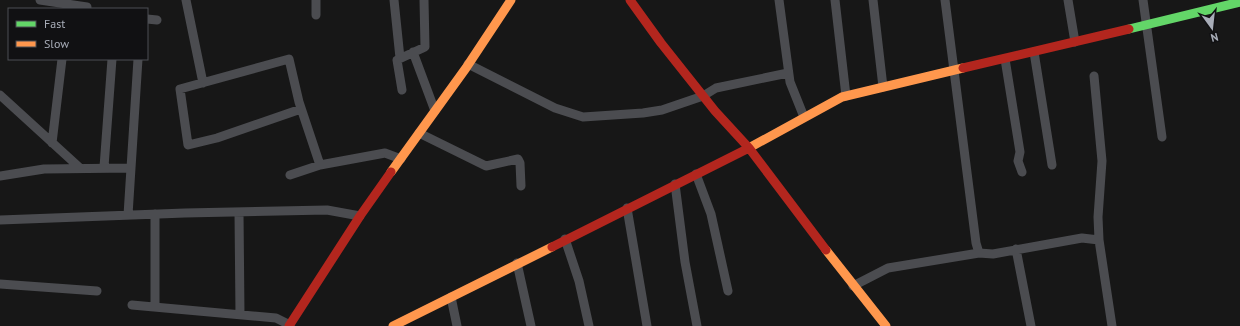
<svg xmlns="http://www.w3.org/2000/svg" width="1240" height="326" font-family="'PT Sans',sans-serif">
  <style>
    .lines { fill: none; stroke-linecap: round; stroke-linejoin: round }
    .street { stroke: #4b4c50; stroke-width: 9 }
    .fast { stroke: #63d668; stroke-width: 9 }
    .slow { stroke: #ff974d; stroke-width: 9 }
    .jam { stroke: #b3261e; stroke-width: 9 }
  </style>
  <rect width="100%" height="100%" fill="#171717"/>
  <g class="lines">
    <!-- street -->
    <path class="street" d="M40,0L87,7
      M186,0L203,83
      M316,0V15
      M394,0L400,58
      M779,0L790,82L804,117
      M835,0L846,96
      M873,0L883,87
      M945,0L976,243L979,253L993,254L1082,238L1099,240L1112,326
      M1068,0L1075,42
      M1143,0L1162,137
      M147,19L157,20
      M413,52L435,111
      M1034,52L1052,165
      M1005,59L1020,152L1018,161L1022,172
      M468,64L555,108L583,117L643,113L662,110L703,96L716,88L788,73
      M1094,76L1102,161L1098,217L1099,240
      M402,90L397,60L425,47L424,0
      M0,95L80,168
      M301,109L217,138L188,145L180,89L289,59L299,102L320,165
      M419,133L486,166L518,159L520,163L521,186
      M52,143L62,59
      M104,167L112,59
      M131,168L138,59
      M696,174L711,214L728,291
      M290,175L320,165L385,153L401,159
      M0,176L44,169L131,168L128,215
      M675,184L685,262L697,326
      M627,208L647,326
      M239,212L240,314
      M155,214V307
      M0,220L185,213L327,210L360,216
      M565,239L579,281L589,326
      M1016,249L1031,326
      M517,263L531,326
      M0,284L97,291
      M853,286L888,268L979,253
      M451,297L457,326
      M132,305L276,318L290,325"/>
    <!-- fast -->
    <path class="fast" d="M1129,29L1240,2"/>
    <!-- slow -->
    <path class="slow" d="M747,149L842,97L963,68
      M391,172L466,68L511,0
      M826,250L886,326
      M393,326L552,247"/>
    <!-- jam -->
    <path class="jam" d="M630,0L661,43L715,111L749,148L826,250
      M963,68L1129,29
      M552,247L747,149
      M289,326L360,216L391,172"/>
  </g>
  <!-- legend -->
  <rect x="8" y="8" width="140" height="52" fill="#111113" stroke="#4d4f55"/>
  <rect x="16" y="21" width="20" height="6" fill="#63d668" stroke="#4d4f55"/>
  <text x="44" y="28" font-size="12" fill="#a8adb8">Fast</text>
  <rect x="16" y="41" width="20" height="6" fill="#ff974d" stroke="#4d4f55"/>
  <text x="44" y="48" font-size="12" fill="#a8adb8">Slow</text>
  <!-- north arrow -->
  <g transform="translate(1212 28) rotate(165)" stroke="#111113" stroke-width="3" paint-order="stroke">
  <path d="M0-3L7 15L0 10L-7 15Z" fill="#a8adb8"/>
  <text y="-6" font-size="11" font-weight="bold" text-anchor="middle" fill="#a8adb8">N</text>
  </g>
</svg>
